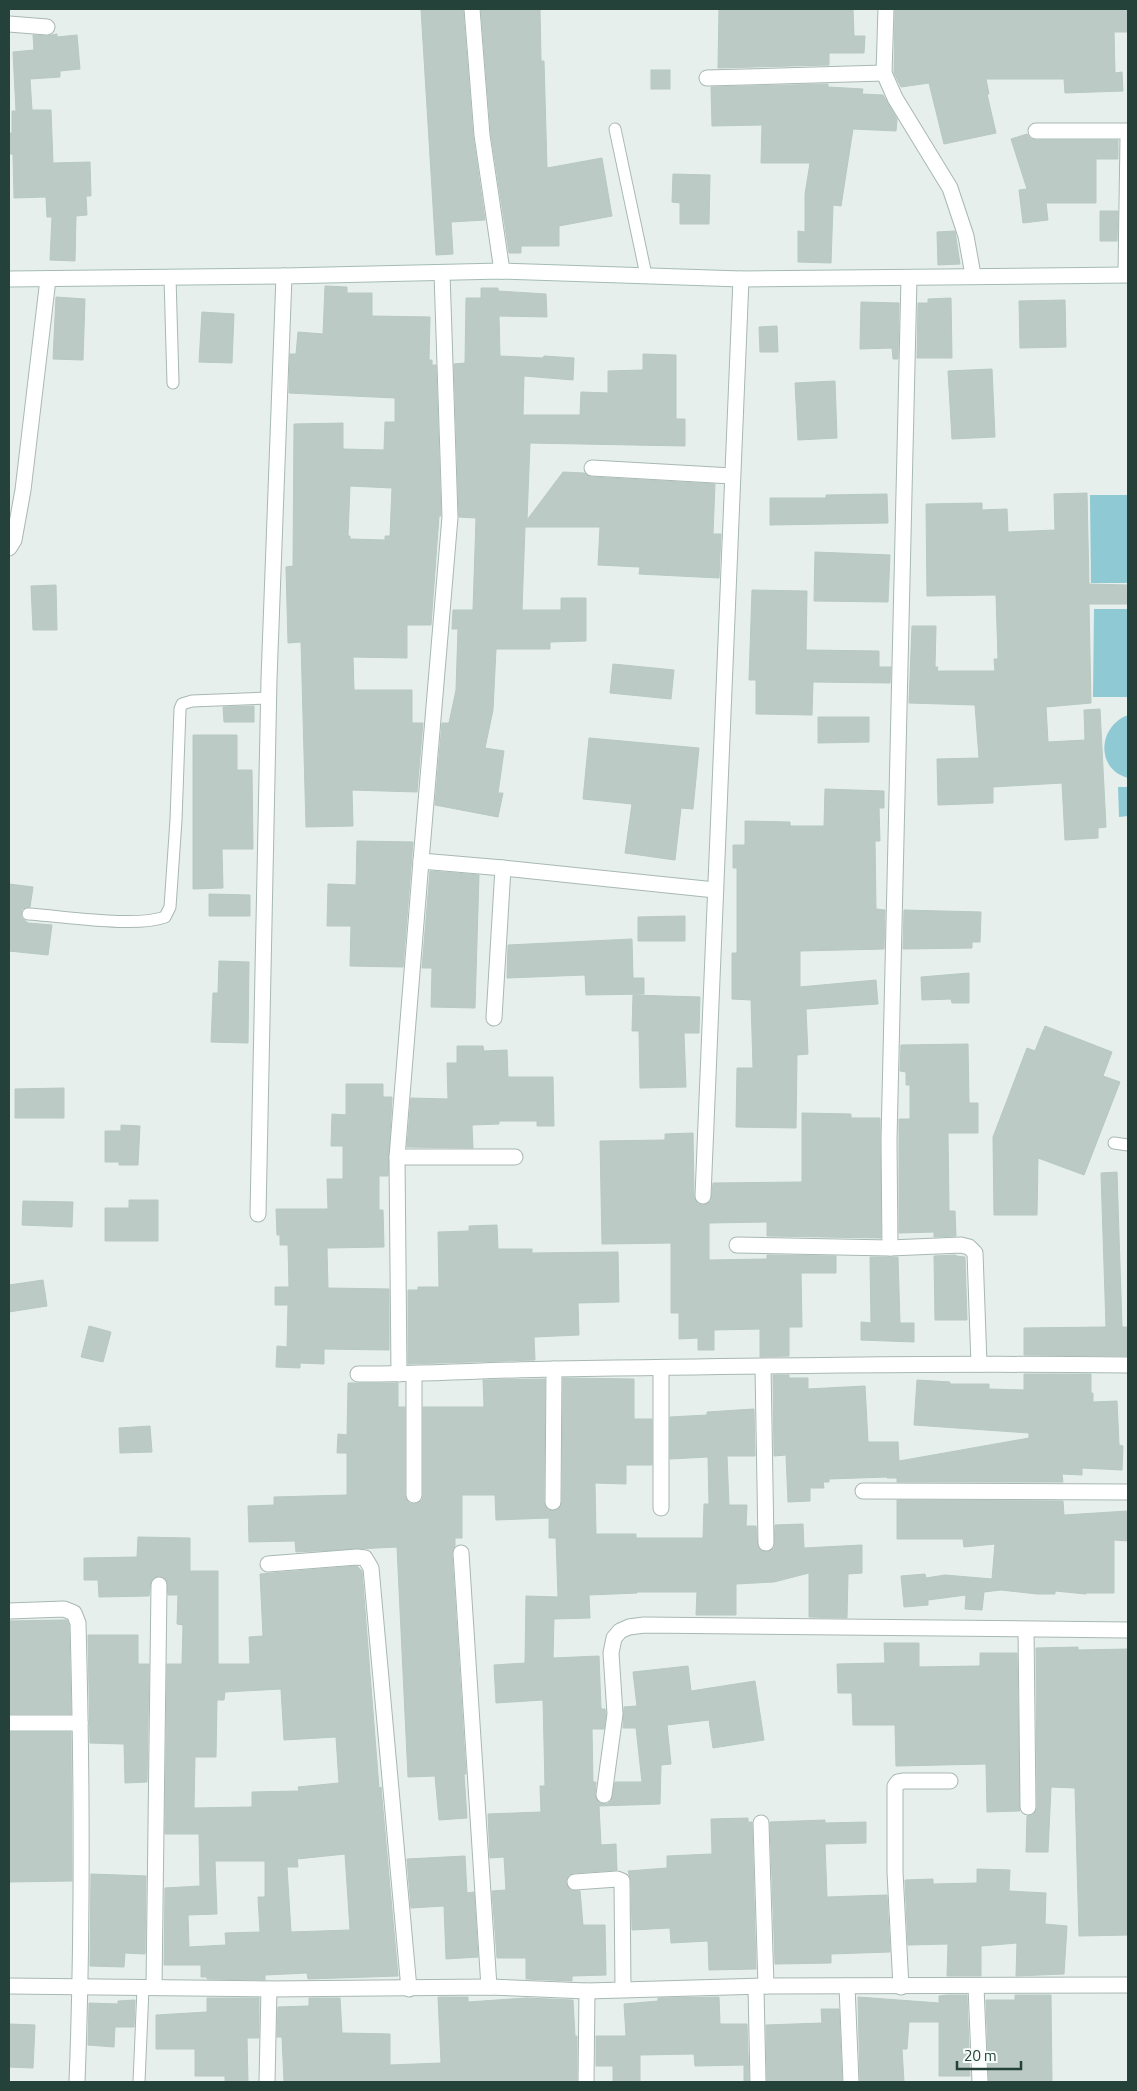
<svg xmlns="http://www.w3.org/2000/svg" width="1137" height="2091" viewBox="0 0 1137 2091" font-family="'Titillium Web',sans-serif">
	<rect width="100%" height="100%" fill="#e6efeb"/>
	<!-- water -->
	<g fill="#8ec9d4">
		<polygon points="1090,495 1128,495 1128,583 1091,583"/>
		<polygon points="1094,609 1128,609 1128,697 1093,697"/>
		<path d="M1128 715V778C1095 769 1098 726 1128 715Z"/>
		<polygon points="1118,787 1128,787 1128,816 1119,817"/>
	</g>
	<!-- building -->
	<g fill="#bbcac4" stroke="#b8c9c2" fill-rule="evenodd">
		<polygon points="421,9 463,9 473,136 485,220 451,222 453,254 436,255"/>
		<polygon points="481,9 540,9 541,61 544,61 547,168 602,158 612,216 559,226 559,246 521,246 521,253 509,253 491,134"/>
		<polygon points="719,9 853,9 854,36 865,36 864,53 829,53 829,65 718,68"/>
		<polygon points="895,9 1127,9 1127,32 1114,32 1115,73 1122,72 1123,91 1065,93 1064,79 986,79 989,94 987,94 996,133 944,144 929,83 901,87 894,73"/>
		<polygon points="57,34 57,37 77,35 80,69 60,71 60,77 30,79 32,110 51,110 53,163 90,162 91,196 86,196 87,215 76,216 75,261 50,260 52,217 47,217 46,197 14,198 13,154 9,154 9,133 12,133 12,111 16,111 13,52 34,50 33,35 47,36"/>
		<rect x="651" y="70" width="19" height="19"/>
		<polygon points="828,84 828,87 863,89 862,94 883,95 897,119 896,131 853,129 841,206 833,205 831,263 798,262 798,231 805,232 805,194 810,163 761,163 762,125 712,126 711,87"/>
		<polygon points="1027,134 1031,139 1036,140 1118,140 1118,159 1096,159 1096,203 1046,203 1048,220 1023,223 1019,190 1027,189 1011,139"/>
		<polygon points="673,174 710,175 709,224 680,224 680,203 672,202"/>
		<polygon points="1100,211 1118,211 1117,241 1100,241"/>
		<polygon points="955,231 960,264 938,265 937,232"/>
		<path d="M325 286 347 287V293H372V316L430 317 429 360H432V365H436L441 516H439L431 625H407V658L353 657 354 690H412V723H423L417 792 352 790 353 826 306 827 301 642 288 643 286 567 293 566 294 424 343 423V449L384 450 385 422H395V398L289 393 290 354H296L298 332 323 334ZM350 486 392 488 390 536H385V540L350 539V536H348Z"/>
		<polygon points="481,288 498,288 498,291 546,294 547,317 499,316 500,356 543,358 544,356 574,358 573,380 524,376 523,415 580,415 581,392 608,393 608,371 643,370 643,354 676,355 676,419 685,419 685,446 530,443 527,520 563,472 584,473 591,477 715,484 713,534 721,534 719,578 639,574 640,567 598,565 600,527 525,527 522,610 561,610 561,598 586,598 586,641 550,642 550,649 496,649 493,710 485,748 504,751 498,793 503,793 498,817 435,805 442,723 449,723 456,690 458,629 452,629 453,610 473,610 476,518 459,517 454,364 465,363 466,298 481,298"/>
		<polygon points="56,297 85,299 83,360 53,359"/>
		<polygon points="951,298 952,358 917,358 918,303 928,303 928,299"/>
		<polygon points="1065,300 1066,347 1020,348 1019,301"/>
		<polygon points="861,302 899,303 898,359 893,359 892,348 860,349"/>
		<polygon points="202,312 234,314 232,363 199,362"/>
		<polygon points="777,326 778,352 760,352 759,327"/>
		<polygon points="992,369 995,437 952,439 948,371"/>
		<polygon points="835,381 837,438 798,440 795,383"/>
		<polygon points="1087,493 1089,584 1128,585 1128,604 1089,604 1091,703 1046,707 1048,742 1085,740 1084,710 1100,709 1106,827 1098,828 1098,838 1065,840 1062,783 993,787 993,803 938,805 937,759 979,758 975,705 909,703 912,626 936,626 935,667 938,667 937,671 995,671 994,659 998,659 996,595 927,596 926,504 982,503 982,510 1007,509 1008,532 1055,530 1054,494"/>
		<polygon points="887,494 888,523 770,525 770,498 826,498 826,495"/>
		<polygon points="815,552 890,555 888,602 814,601"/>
		<polygon points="56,585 57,630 33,630 31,586"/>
		<polygon points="752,590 807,591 806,650 879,651 879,667 891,667 890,683 813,682 812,715 756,714 756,680 749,680"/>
		<polygon points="613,664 674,670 671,699 610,693"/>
		<polygon points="254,706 254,722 224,722 223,707"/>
		<polygon points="818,717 869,717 869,742 818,743"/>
		<polygon points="193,735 237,735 237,770 252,770 253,849 222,849 223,888 193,889"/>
		<polygon points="589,738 699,748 693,809 681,808 675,860 625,853 632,804 583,799"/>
		<polygon points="825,789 884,791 884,808 879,808 880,841 875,841 876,909 885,910 884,949 800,951 800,987 876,980 878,1004 806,1009 808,1054 797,1055 796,1128 736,1127 737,1068 753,1068 751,1000 732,999 732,953 737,953 737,868 733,868 733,845 745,845 745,821 790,822 790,826 824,826"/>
		<polygon points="357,841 413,842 403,967 350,966 351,926 327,926 328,884 356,885"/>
		<polygon points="430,871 479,875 475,1008 431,1007 432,968 422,968"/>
		<polygon points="9,884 33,887 30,907 22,909 21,917 28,923 52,925 48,955 9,951"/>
		<polygon points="209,894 250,895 250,916 209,916"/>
		<polygon points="904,910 981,912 980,942 972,942 972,948 903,949"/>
		<polygon points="685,916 685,941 638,941 638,917"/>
		<polygon points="632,939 633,978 644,978 644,994 586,995 585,975 507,978 508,945"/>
		<polygon points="219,961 249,962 248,1043 211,1042 213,993 218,993"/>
		<polygon points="969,973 969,1003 952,1003 951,999 922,1000 921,977"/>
		<polygon points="633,995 700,997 699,1033 684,1033 686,1087 640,1088 639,1031 632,1031"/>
		<polygon points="1045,1026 1112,1052 1103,1076 1120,1082 1084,1175 1038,1158 1037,1215 994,1215 993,1137 1027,1048 1035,1051"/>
		<polygon points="968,1044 969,1103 978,1103 978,1133 948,1133 949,1211 955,1211 956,1236 934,1237 934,1232 899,1233 899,1119 910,1119 910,1085 906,1085 906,1072 900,1071 901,1045"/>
		<polygon points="457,1046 483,1046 484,1051 507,1050 508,1077 553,1077 554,1126 537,1126 537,1121 499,1121 499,1124 472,1125 473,1148 407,1147 411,1098 448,1099 447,1063 457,1063"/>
		<polygon points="346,1084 383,1084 383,1097 392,1097 388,1176 379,1176 379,1210 383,1210 384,1247 327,1248 328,1288 389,1289 389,1350 324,1349 324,1364 300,1363 300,1368 276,1367 277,1346 287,1347 288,1305 275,1305 275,1287 289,1287 288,1245 280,1245 280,1235 277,1235 276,1209 328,1209 327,1179 343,1179 343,1146 331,1146 332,1114 346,1115"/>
		<polygon points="64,1088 64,1118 15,1118 15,1089"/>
		<polygon points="802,1113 851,1114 851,1118 880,1118 881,1238 767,1236 767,1222 709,1223 709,1260 767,1259 767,1255 836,1256 836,1273 801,1273 802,1327 789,1327 789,1356 760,1357 760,1329 714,1330 714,1350 698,1350 698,1338 679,1339 679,1313 671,1313 671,1243 602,1244 600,1141 665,1140 665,1134 693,1133 694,1196 698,1204 703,1205 711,1201 713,1183 802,1182"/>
		<polygon points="121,1125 140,1126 138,1165 119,1165 119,1162 105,1162 105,1131 121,1131"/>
		<polygon points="1117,1172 1122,1327 1128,1327 1128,1356 1024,1355 1024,1328 1106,1327 1101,1173"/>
		<polygon points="129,1200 158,1200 158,1241 105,1241 105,1208 129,1208"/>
		<polygon points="23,1201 73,1202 72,1227 22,1225"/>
		<polygon points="497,1225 498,1249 532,1249 532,1253 618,1252 619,1302 578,1303 579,1335 534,1337 535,1360 408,1364 408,1290 418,1290 418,1287 439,1287 438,1232 469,1231 469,1226"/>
		<polygon points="956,1255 956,1256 965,1257 967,1320 935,1320 934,1256"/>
		<polygon points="870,1257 898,1257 900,1323 914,1323 914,1342 861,1340 861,1322 871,1323"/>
		<polygon points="43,1280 47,1306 9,1312 9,1285"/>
		<polygon points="89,1326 111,1332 103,1362 81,1357"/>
		<polygon points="1024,1374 1091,1374 1091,1393 1093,1393 1093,1402 1117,1401 1119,1445 1123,1446 1122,1470 1082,1468 1082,1475 1062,1474 1063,1482 897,1482 897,1478 887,1478 887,1477 829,1479 829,1482 823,1482 824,1488 810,1488 810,1501 788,1502 786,1455 774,1456 773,1375 789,1375 789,1378 808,1378 808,1389 865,1386 868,1442 898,1442 899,1461 1029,1438 1029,1433 914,1425 917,1380 950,1382 950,1384 989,1384 989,1389 1024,1390"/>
		<polygon points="563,1378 634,1379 634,1419 652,1419 652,1465 626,1465 626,1484 595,1483 596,1534 636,1534 636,1538 703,1538 704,1504 709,1504 708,1457 670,1459 670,1417 707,1415 707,1412 754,1409 755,1456 727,1456 729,1505 747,1505 746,1526 756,1526 758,1548 767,1552 774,1548 775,1525 803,1524 804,1548 862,1545 862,1573 848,1574 847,1618 809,1617 809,1573 774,1582 736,1584 736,1615 696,1615 697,1592 637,1592 637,1593 589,1595 590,1618 554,1619 553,1658 599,1656 601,1709 605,1709 606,1714 604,1729 592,1729 593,1782 596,1782 595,1794 599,1803 607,1804 611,1801 615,1782 642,1782 636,1728 623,1728 624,1707 637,1706 633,1672 688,1666 691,1691 755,1681 764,1740 713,1748 709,1720 667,1725 671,1764 661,1765 660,1804 599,1806 601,1845 616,1844 617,1870 574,1873 569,1875 566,1882 570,1890 580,1891 583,1925 605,1925 606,1975 572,1976 572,1981 526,1979 526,1958 497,1958 492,1891 506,1890 504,1857 490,1858 488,1814 541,1812 540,1786 545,1786 543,1700 496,1703 494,1665 525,1663 526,1596 558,1597 556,1538 549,1538 549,1518 496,1520 495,1495 462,1495 462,1538 455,1538 455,1546 452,1554 466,1774 464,1774 467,1818 439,1820 435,1776 408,1777 397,1547 296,1552 295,1541 249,1542 248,1506 274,1505 274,1497 347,1495 347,1453 337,1453 338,1434 347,1435 348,1383 398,1383 398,1407 405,1407 405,1495 409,1503 414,1504 422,1500 423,1495 423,1407 484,1407 483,1380 545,1379 544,1502 548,1510 557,1510 562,1502"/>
		<polygon points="150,1426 152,1452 120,1453 119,1428"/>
		<polygon points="897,1500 1063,1501 1064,1515 1128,1511 1128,1541 1114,1540 1114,1593 1086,1593 1086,1594 1055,1591 1055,1594 1037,1594 1001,1590 984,1592 982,1610 965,1609 966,1595 928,1600 928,1605 904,1607 901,1576 925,1574 926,1578 945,1575 992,1579 995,1544 964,1547 963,1539 897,1539"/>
		<path d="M138 1537 190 1538V1571H218V1664H250L249 1637 263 1636 260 1574 357 1566 362 1571 379 1788 381 1787 398 1976 308 1979 307 1973 265 1975V1980L207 1979V1977H201V1965H164L165 1888 200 1886 199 1834H165L167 1664H182L183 1625 177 1624 178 1595H168L167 1581 160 1576 155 1577 151 1581 149 1596 99 1597 98 1580H84V1558L137 1557ZM281 1689 284 1740 336 1737 339 1783 298 1787 299 1791 252 1792V1807L194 1808 195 1757H216L217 1700H224L225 1692ZM345 1854 350 1930 291 1932 287 1867H298L297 1859ZM215 1861H265V1897H258L260 1932 225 1933 226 1945 189 1947 188 1915 217 1914Z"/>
		<polygon points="63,1620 67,1620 69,1625 71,1714 9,1714 9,1621"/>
		<polygon points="88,1635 138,1635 138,1664 149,1664 147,1782 125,1783 124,1744 90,1743"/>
		<polygon points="884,1643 919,1643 919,1667 980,1666 980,1653 1017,1653 1020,1811 987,1812 986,1764 896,1766 895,1725 853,1725 852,1693 838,1693 837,1664 885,1663"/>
		<polygon points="1078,1647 1078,1650 1128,1649 1128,1935 1079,1936 1075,1788 1051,1787 1048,1852 1026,1852 1027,1816 1033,1815 1037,1807 1036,1648"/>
		<polygon points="9,1732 71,1732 72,1881 9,1882"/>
		<polygon points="748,1818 748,1822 752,1822 756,1969 709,1970 708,1941 671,1943 670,1928 632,1930 631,1881 628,1871 667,1868 667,1856 712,1854 711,1819"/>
		<polygon points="825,1820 825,1823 866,1822 866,1843 825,1844 827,1897 887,1895 890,1952 831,1954 831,1963 775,1964 770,1822"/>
		<polygon points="465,1856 467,1893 474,1892 478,1957 446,1959 444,1906 411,1908 407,1859"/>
		<polygon points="977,1869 1010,1870 1009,1891 1046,1893 1045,1924 1067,1926 1064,1974 1016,1976 1017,1943 981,1946 981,1976 947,1976 948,1944 908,1945 905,1880 933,1879 933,1884 977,1883"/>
		<polygon points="91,1874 146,1876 145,1954 125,1953 124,1967 90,1966"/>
		<polygon points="947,1995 967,1995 970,2076 939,2076 939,2022 909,2022 907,2049 902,2049 904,2082 860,2082 858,1997 939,2003 939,1996"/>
		<polygon points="1015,1995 1051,1995 1052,2082 989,2082 986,2000 1015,2000"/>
		<polygon points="438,1997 468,1997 468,2002 526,1998 573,2000 575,2036 577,2036 577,2082 284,2082 282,2037 277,2037 278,2007 309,2006 309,1998 340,1998 342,2033 390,2034 390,2065 441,2063"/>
		<polygon points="719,1997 720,2024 747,2024 749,2082 744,2082 744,2065 695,2066 694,2054 640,2055 640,2082 613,2082 613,2066 596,2066 596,2036 626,2036 624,2004 658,2001 658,1998"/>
		<polygon points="207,1998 259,1998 259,2038 247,2038 248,2082 225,2082 225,2076 195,2076 195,2049 156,2049 156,2015 207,2012"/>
		<polygon points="135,2000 134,2027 115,2027 114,2047 88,2045 89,2003 118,2004 118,2001"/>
		<polygon points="821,2009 839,2009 842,2082 767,2082 766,2025 822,2023"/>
		<polygon points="9,2024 35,2025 33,2068 9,2067"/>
	</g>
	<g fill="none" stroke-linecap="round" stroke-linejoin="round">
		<!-- lane casing -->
		<g stroke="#a8b8b2" stroke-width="13">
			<g id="lane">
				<polyline points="615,129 646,275"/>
				<polyline points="170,277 173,383"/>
				<path d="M28 914C63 916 135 928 165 917L170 907 176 820 180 709 182 704 192 701 269 698"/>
				<polyline points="1114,1143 1128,1145"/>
				<polyline points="139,2082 143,1988"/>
			</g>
		</g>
		<!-- street casing -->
		<g stroke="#a8b8b2" stroke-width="17">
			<g id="street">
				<polyline points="472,9 482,135 502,271"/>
				<polyline points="886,9 884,73 895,98 950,188 966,236 973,275"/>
				<polyline points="9,24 47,27"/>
				<polyline points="707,78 884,73"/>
				<polyline points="1036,131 1128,131"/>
				<polyline points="442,273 450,517 421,861 503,868 715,890"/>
				<polyline points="1126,274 1128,137"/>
				<polyline points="592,468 732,476"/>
				<polyline points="9,548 14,540 23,490 48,279"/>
				<polyline points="494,1018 503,868"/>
				<polyline points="397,1157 515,1157"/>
				<polyline points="703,1196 741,279"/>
				<polyline points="258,1214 269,679 284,276"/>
				<polyline points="737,1245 890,1248 961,1245 969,1247 975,1253 979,1364"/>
				<polyline points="890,1248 889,1140 909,278"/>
				<polyline points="763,1367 766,1543"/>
				<path d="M358 1374C424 1374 489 1370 555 1369 746 1366 937 1363 1128 1365"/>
				<polyline points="399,1374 397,1157 421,861"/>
				<polyline points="863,1491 1128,1492"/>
				<polyline points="414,1495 414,1375"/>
				<polyline points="553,1502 554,1369"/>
				<polyline points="661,1508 661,1369"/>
				<polyline points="461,1553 489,1987"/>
				<polyline points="268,1564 357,1557 365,1558 371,1568 409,1989"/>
				<path d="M9 1611 64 1609 74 1613 78 1623C82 1776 83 1929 77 2082"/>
				<polyline points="1026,1630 1028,1807"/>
				<polyline points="9,1723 80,1723"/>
				<polyline points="604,1795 615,1714 611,1653 614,1638 620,1631 629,1627 644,1625 1128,1630"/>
				<polyline points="761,1823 766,1986"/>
				<polyline points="575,1882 617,1879 622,1881 623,1989"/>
				<polyline points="9,1986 269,1989 489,1987 587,1991 766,1986 1128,1985"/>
				<polyline points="847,1986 851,2082"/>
				<polyline points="154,1987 159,1585"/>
				<polyline points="756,1987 758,2082"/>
				<polyline points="901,1987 895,1872 895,1786 898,1782 904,1781 950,1781"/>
				<polyline points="976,1987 980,2082"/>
				<polyline points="267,2082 269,1989"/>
				<polyline points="586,2082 587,1991"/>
			</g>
		</g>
		<!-- secondary casing -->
		<g stroke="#a4bbb3" stroke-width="17">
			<polyline id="secondary" points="9,279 284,276 502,271 741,279 1128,275"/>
		</g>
		<!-- lane -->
		<use href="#lane" stroke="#fff" stroke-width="11"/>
		<!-- street -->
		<use href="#street" stroke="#fff" stroke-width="15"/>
		<!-- secondary -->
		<use href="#secondary" stroke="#fff" stroke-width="15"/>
	</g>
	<!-- border -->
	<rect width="1137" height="2091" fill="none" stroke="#24423a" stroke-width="20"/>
	<!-- scale -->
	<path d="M957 2061v8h64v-8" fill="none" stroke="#24423a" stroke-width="2.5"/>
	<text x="964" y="2061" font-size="15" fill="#24423a" stroke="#f7fbf9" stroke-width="4" paint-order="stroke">20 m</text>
</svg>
